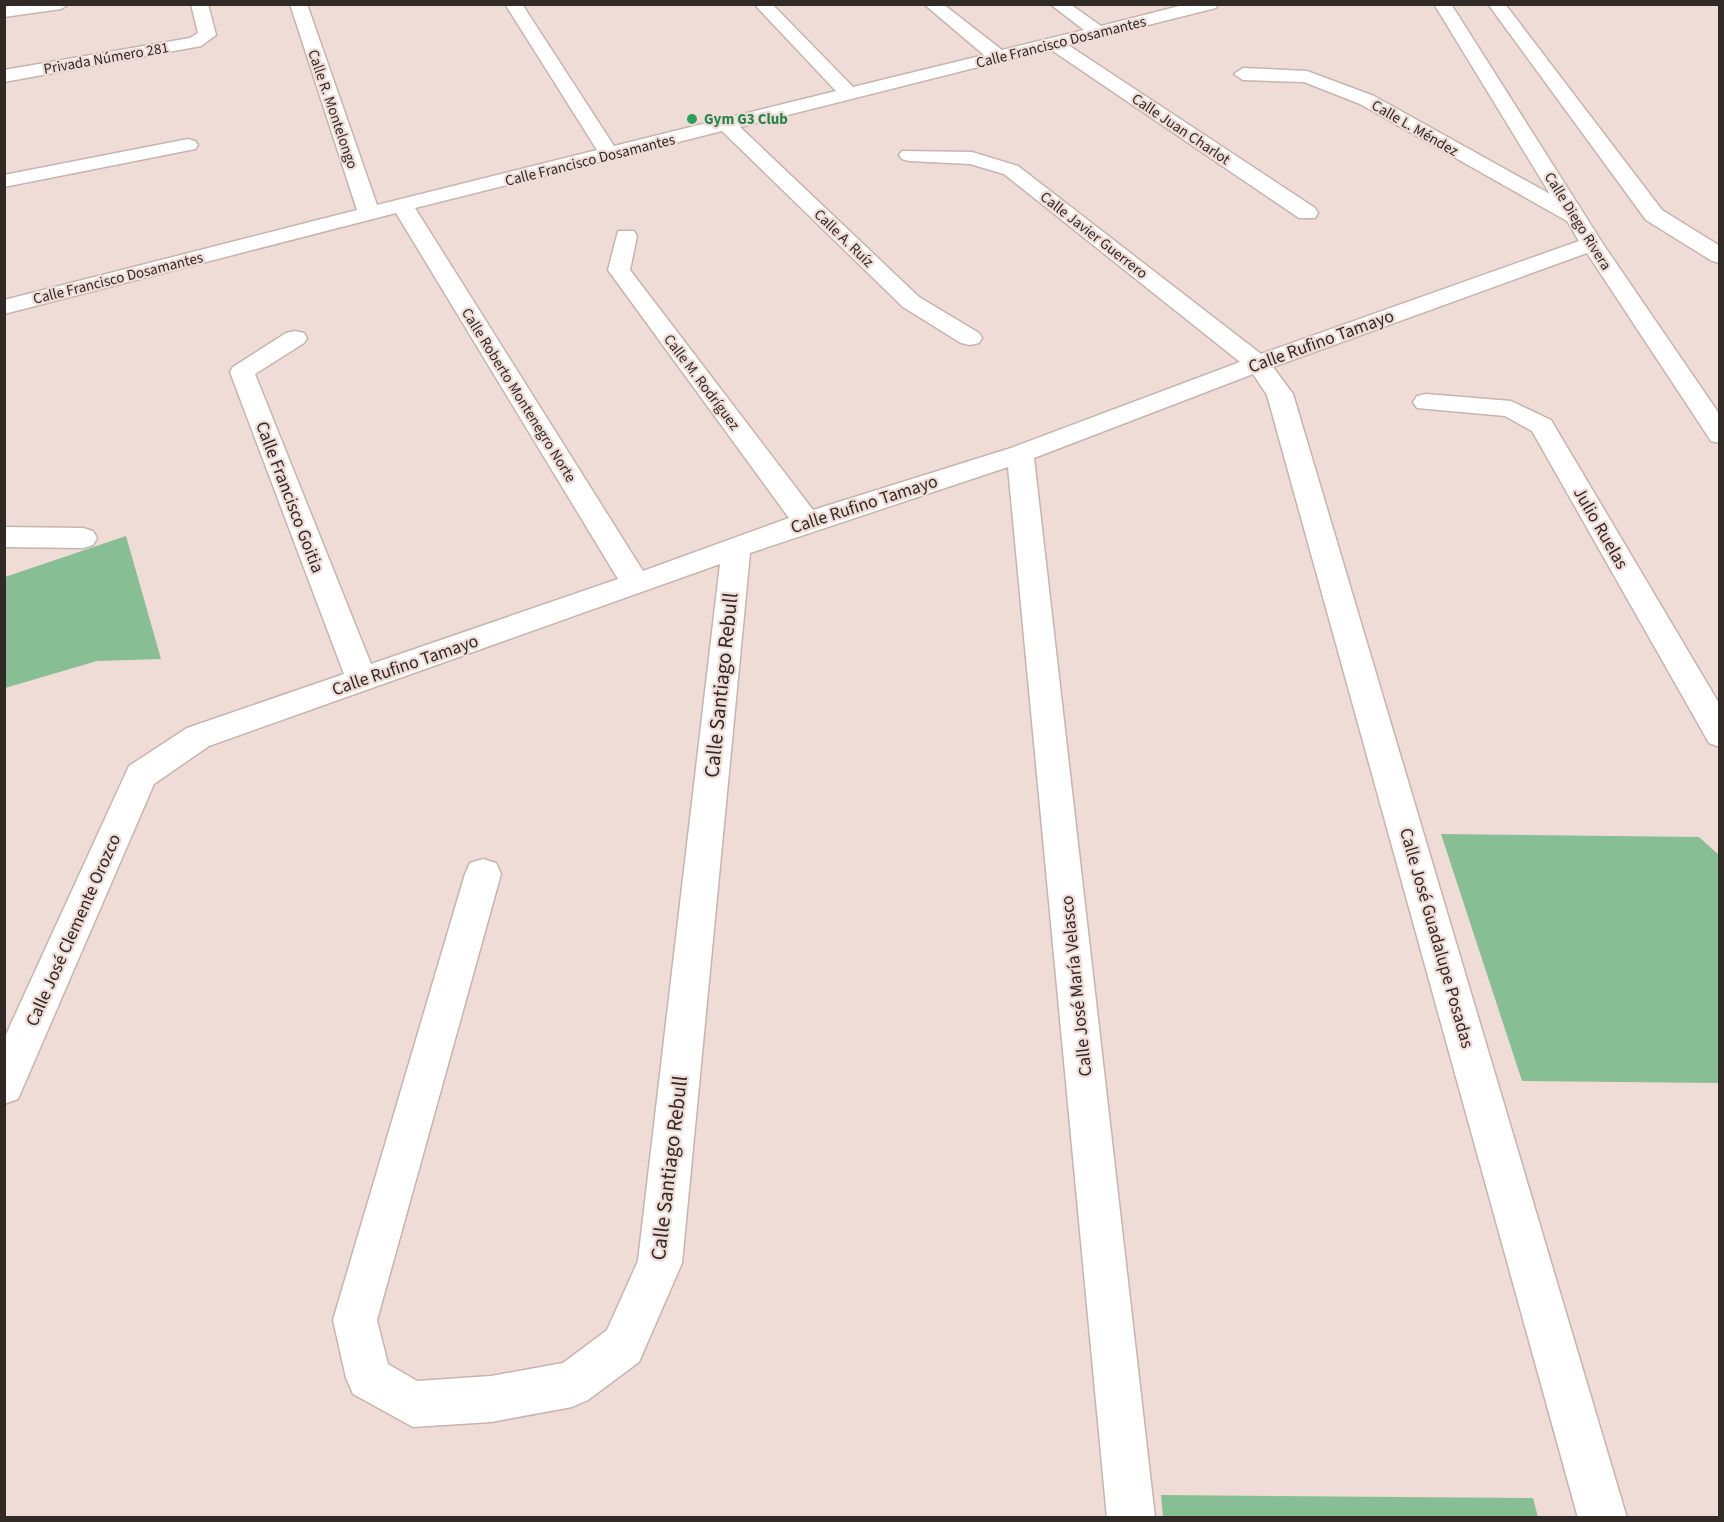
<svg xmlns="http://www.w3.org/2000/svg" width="1724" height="1522" viewBox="0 0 1724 1522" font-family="'Source Sans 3',sans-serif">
	<rect width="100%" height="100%" fill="#efdcd6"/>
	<!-- green -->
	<g fill="#87be93">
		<polygon points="126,536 161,659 97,661 5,688 5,577"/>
		<polygon points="1441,834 1699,837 1719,855 1719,1083 1522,1081"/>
		<polygon points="1161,1495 1533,1498 1538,1517 1163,1517"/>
	</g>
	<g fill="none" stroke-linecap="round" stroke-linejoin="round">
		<!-- minor casing -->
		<g stroke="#c6b4ad" stroke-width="3">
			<g id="minor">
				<polygon points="20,4 69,4 61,9 4,17 4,7"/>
				<polygon points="191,4 208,4 216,35 201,46 4,82 4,70 190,38 198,33"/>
				<polygon points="290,4 307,4 377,205 597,150 505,4 522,4 614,146 836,91 754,4 772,4 853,87 984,55 924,4 943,4 1002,50 1084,30 1050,4 1070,4 1101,26 1187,4 1218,4 1216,8 1068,45 1315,208 1318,213 1315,218 1299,218 1050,49 740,127 919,297 979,333 982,338 979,343 970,345 961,343 903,307 722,131 415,208 643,571 789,518 608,270 618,231 634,231 637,236 630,270 813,510 1011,448 1240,362 1004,174 970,164 909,161 902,159 899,155 902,151 972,152 1018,166 1261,354 1579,241 1567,221 1360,104 1304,82 1243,80 1234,74 1243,68 1307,71 1374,96 1550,194 1434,4 1451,4 1603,244 1720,415 1720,443 1711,441 1587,253 1273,367 1293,394 1627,1518 1578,1518 1267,395 1253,374 1034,458 1155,1518 1107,1518 1008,467 750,553 682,1263 639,1362 588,1400 572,1407 491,1422 413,1427 353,1394 346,1378 333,1320 465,874 470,863 483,859 496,863 501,874 377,1320 388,1364 417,1381 491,1376 563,1363 607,1330 638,1261 720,564 209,746 154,784 18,1099 4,1104 4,1039 129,766 187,728 344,674 230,372 233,367 286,333 295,331 304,333 307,338 304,343 255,374 371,664 618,579 396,213 4,314 4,300 357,210"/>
				<polygon points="1488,4 1505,4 1662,210 1720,246 1720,263 1712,261 1646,220"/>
				<polygon points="188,139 195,141 198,145 195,149 4,187 4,175"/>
				<polygon points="1426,394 1511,401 1551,420 1720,705 1720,747 1709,743 1532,431 1505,416 1417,408 1413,402 1417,396"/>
				<polygon points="4,527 83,528 93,531 97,538 93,545 83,548 4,547"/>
			</g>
		</g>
		<!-- minor -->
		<use href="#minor" fill="#fff" fill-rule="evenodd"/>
	</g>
	<!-- markers -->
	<circle fill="#2e9e5b" stroke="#efdcd6" stroke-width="2" cx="692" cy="119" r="6"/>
	<g text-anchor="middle" stroke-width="4.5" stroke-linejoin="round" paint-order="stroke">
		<!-- far-street labels -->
		<g font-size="15" fill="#302926" stroke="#efdcd6">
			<text transform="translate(1061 42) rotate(-14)" y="5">Calle Francisco Dosamantes</text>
			<text transform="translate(106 58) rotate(-10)" y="5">Privada Número 281</text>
			<text transform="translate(333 109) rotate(71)" y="5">Calle R. Montelongo</text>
			<text transform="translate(1415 128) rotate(30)" y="5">Calle L. Méndez</text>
			<text transform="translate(1181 129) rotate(34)" y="5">Calle Juan Charlot</text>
			<text transform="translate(590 160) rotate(-14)" y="5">Calle Francisco Dosamantes</text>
			<text transform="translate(1578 221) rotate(58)" y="5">Calle Diego Rivera</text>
			<text transform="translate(1094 235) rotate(38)" y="5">Calle Javier Guerrero</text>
			<text transform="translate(844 238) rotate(44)" y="5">Calle A. Ruíz</text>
			<text transform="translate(118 278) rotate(-14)" y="5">Calle Francisco Dosamantes</text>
			<text transform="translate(702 382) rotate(53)" y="5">Calle M. Rodríguez</text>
			<text transform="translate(519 395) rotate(58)" y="5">Calle Roberto Montenegro Norte</text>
		</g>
		<!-- far-leisure labels -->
		<g font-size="15" font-weight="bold" fill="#27864d" stroke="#efdcd6" text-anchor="start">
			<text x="704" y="124">Gym G3 Club</text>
		</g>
		<!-- street labels -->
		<g font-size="18" fill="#302926" stroke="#efdcd6">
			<text transform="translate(1321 341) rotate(-20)" y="6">Calle Rufino Tamayo</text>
			<text transform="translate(290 497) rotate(69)" y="6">Calle Francisco Goitia</text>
			<text transform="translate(864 504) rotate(-18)" y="6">Calle Rufino Tamayo</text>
			<text transform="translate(1601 528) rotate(60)" y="6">Julio Ruelas</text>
			<text transform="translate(405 665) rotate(-19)" y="6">Calle Rufino Tamayo</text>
			<text transform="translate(73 930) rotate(-66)" y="6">Calle José Clemente Orozco</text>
			<text transform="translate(1437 938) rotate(74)" y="6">Calle José Guadalupe Posadas</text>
			<text transform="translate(1076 986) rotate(-96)" y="6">Calle José María Velasco</text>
		</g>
		<!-- near-street labels -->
		<g font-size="21" fill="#302926" stroke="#efdcd6">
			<text transform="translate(721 685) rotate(-84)" y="7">Calle Santiago Rebull</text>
			<text transform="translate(669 1168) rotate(-83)" y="7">Calle Santiago Rebull</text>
		</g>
	</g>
	<!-- border -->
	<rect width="1724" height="1522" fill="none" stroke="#302926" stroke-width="12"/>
</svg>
